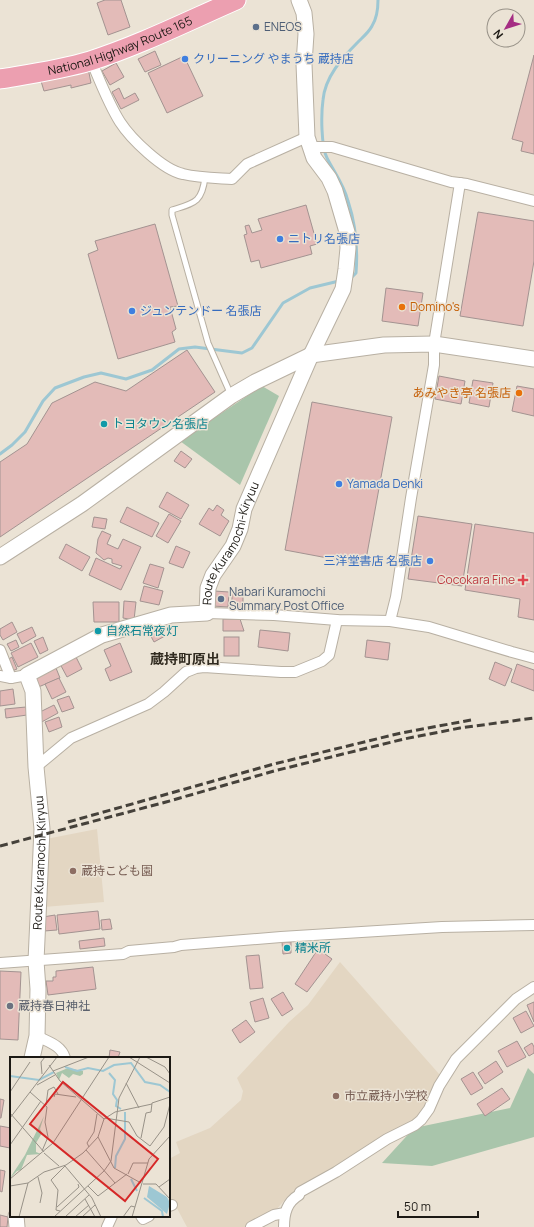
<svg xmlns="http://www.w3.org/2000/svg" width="534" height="1227" viewBox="0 0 534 1227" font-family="Manrope,'Noto Sans JP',sans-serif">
	<rect width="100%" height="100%" fill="#ebe3d5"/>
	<!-- built -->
	<g fill="#e3d6c2">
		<polygon points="97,829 104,902 44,907 46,839"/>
		<polygon points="340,962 440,1075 425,1104 416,1120 332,1171 298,1189 288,1196 276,1210 245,1227 187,1227 172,1199 169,1200 169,1159 180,1153 176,1142 210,1128 241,1100 243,1091 237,1078 289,1022 308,1005"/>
	</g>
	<!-- green -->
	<g fill="#a9c5ab">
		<polygon points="262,386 279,396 240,485 180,441"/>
		<polygon points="528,1068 534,1074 534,1137 432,1166 382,1163 414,1128 510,1108"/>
	</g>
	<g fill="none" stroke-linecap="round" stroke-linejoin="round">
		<!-- stream -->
		<g stroke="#9dc7d3" stroke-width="3">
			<path d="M350 279 356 273C358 248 356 225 348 201 344 185 334 172 327 158 321 146 321 114 323 100 325 77 342 58 358 42 363 37 369 32 372 26 377 18 378 10 378 0"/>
			<polyline points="0,454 12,445 25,432 43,401 55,388 84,377 101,373 126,379 152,370 179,349 195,347 242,353 252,348 283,303 310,288 339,281"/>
		</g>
	</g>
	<!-- building -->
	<g fill="#e3bbb8" stroke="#a39391">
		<polygon points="105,0 121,0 130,27 108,35 97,3"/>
		<polygon points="155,51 161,65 145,72 138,59"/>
		<polygon points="534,55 534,154 521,151 523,142 512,139"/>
		<polygon points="184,56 203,96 167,113 148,73"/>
		<polygon points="116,63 124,77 110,85 102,71"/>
		<polygon points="88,68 91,83 71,88 71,85 44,91 41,81"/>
		<polygon points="119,88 124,99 135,93 139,100 121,109 112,92"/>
		<polygon points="306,205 317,244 310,246 312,254 261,268 259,260 251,262 244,235 247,234 245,226 249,225 252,233 262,230 258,219"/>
		<polygon points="478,212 534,221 534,261 523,326 460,316"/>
		<polygon points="155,224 178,306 170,307 176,329 172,332 175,342 118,359 88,254 98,250 95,241"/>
		<polygon points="386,288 423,293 418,326 382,321"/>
		<polygon points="187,350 215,392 0,537 0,462 27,444 52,403 95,382 126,391"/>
		<polygon points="439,376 465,381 461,404 435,399"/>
		<polygon points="473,380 493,383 489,407 469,403"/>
		<polygon points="517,386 534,389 534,416 512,411"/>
		<polygon points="312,402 392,417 365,565 285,550"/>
		<polygon points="181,451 192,459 185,468 174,461"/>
		<polygon points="167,492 189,505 181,519 159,507"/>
		<polygon points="217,505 224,510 221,515 229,521 220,536 199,524 209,508 213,511"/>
		<polygon points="127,507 159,523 152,537 120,522"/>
		<polygon points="169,514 181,521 168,543 156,536"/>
		<polygon points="418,516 472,524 462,586 408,579"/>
		<polygon points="94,517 107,519 105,529 92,527"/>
		<polygon points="475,524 534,533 534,620 518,617 520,599 465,590"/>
		<polygon points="102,531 111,535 107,544 118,549 123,539 141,547 121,590 89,575 96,558 120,569 122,566 112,563 112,559 108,558 104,560 96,553 98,539"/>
		<polygon points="66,544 90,557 82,571 59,558"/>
		<polygon points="176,546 190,552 183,568 169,563"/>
		<polygon points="150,564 164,568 158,588 143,583"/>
		<polygon points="144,586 163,591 159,605 140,601"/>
		<rect x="232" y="590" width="11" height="18"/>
		<polygon points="214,591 229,592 228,607 213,606"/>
		<polygon points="124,601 136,602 134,620 123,618"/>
		<polygon points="93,602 119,602 119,622 94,622"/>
		<polygon points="223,619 240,619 244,631 223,631"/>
		<polygon points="157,621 165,636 154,642 146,627"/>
		<polygon points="12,622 17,632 3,640 0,635 0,629"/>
		<polygon points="32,627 36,636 22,644 17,634"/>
		<polygon points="260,630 290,633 288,651 258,647"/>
		<polygon points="43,637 48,650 40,654 34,641"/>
		<rect x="224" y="637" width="15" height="19"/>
		<polygon points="16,640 19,647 11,651 7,644"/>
		<polygon points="367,640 390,643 388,660 365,657"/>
		<polygon points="31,643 38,657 18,667 11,653"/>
		<polygon points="120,643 132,672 110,681 105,669 111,666 104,650"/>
		<polygon points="74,653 82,669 67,677 59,662"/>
		<polygon points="12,657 17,669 12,671 7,660"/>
		<polygon points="495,662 512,669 505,686 489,679"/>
		<polygon points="54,663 60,678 36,688 31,675"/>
		<polygon points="517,664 534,670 534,691 511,682"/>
		<polygon points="59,678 66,692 52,699 45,684"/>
		<polygon points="13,689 15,704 0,706 0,691"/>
		<polygon points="69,696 74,708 62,712 57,700"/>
		<polygon points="54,705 58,713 38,724 34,715"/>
		<polygon points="26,707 27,715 6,718 5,709"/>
		<polygon points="59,717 62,727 49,732 45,722"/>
		<polygon points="98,911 100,929 59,934 57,915"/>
		<polygon points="55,915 57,930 44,931 43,917"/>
		<polygon points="110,919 112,929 102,930 101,920"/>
		<polygon points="104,938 105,946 80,949 79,941"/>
		<polygon points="282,942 291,942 291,953 283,954"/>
		<polygon points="318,949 332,959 307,992 295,984"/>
		<polygon points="259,955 263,988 250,989 246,956"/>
		<polygon points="93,967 96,989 48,995 46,981 53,981 53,977 56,977 56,971"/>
		<polygon points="0,971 21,972 18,1040 0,1039"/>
		<polygon points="283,992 293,1009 282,1016 271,999"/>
		<polygon points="263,998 269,1018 255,1022 250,1002"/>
		<polygon points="534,1002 534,1022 527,1005"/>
		<polygon points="526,1011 534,1026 521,1033 513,1018"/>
		<polygon points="246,1020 255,1032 240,1043 232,1030"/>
		<polygon points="517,1041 526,1057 507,1067 498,1051"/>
		<polygon points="532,1043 534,1047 534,1053 529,1056 524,1048"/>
		<polygon points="110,1050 120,1052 118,1058 109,1058"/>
		<polygon points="496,1061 503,1072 485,1084 478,1073"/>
		<polygon points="473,1072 483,1088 471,1095 461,1079"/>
		<polygon points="502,1088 510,1099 485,1116 477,1104"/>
		<polygon points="0,1099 4,1100 1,1118 0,1118"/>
		<polygon points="0,1126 11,1128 10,1148 0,1146"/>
		<polygon points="0,1170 5,1171 2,1192 0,1191"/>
		<polygon points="0,1215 8,1217 7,1227 0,1227"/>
	</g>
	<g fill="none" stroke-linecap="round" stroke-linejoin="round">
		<!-- lane casing -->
		<g stroke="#b8b0a3" stroke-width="7">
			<path id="lane" d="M205 177C202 203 194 203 172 210V215L208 343 231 395"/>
		</g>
		<!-- street casing -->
		<g stroke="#b8b0a3" stroke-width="12">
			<g id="street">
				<path d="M91 60C100 81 108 103 120 122 131 139 163 170 183 174 199 178 216 178 232 179L247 164 307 137"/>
				<polyline points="310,147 332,147 451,182 467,184 534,201"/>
				<polyline points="207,613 274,615 337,620 390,621 429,627 512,652 534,658"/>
				<polyline points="390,621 396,597 411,498 434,365 434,344 460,183"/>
				<polyline points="0,650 11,678"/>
				<polyline points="0,676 11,678 27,675"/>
				<polyline points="36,767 71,738 148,704 164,692 186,672 196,668 204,667 281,672 295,672 322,661 329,655 337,620"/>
				<polyline points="0,963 123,954 129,951 174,947 181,945 281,937 442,927 534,925"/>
				<path d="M37 1036C48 1042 61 1045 65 1058"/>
				<polyline points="169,1206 172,1205"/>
				<polyline points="141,1216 143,1219 149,1216"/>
				<polyline points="107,1227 112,1216"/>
				<polyline points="251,1227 274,1215 285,1213"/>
				<path d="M284 1227C284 1213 287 1202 299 1195L300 1192 336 1172 387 1139 415 1125 421 1120 429 1109 439 1086 456 1059 516 999 534 987"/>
			</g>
		</g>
		<!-- secondary casing -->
		<g stroke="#b8b0a3" stroke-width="17">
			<g id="secondary">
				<polyline points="0,557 82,504 231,396 255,382 311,355 384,345 434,344 534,359"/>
				<path id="s1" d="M32 1058 37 1036 38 989 36 961 42 829 36 767 33 691 27 675 102 635 171 615 207 613 208 588 213 575 233 546 240 529 244 509 311 355 343 289 346 269 348 248 347 232 335 191 329 178 314 158 307 137 304 64 306 34 304 13 299 0"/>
				<polyline points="16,1216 17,1227"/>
			</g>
		</g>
		<!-- highway casing -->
		<g stroke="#fff" stroke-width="21">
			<g id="highway">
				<path id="s2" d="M0 79C30 74 60 70 90 61 140 45 188 21 236 0"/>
			</g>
		</g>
		<!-- lane -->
		<use href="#lane" stroke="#fff" stroke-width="5"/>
		<!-- street -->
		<use href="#street" stroke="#fff" stroke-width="10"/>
		<!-- secondary -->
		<use href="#secondary" stroke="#fff" stroke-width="15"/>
		<!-- highway -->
		<use href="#highway" stroke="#ec9fb0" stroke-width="19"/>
		<!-- rail -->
		<g stroke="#45413a" stroke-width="3" stroke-dasharray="8 4" stroke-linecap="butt">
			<polyline points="68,822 274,764 401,733 471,720"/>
			<polyline points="0,846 166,802 274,771 404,739 460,728 534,718"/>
		</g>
	</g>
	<!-- markers -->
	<g fill="#5c6f8a" stroke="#ebe3d5" stroke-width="1.5">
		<circle cx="256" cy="27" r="4"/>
		<circle cx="221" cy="599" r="4"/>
	</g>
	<g fill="#3f7fe0" stroke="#ebe3d5" stroke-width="1.5">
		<circle cx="185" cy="59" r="4"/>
		<circle cx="280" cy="239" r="4"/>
		<circle cx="132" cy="311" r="4"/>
		<circle cx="339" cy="484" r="4"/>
		<circle cx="430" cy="561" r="4"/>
	</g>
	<g fill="#e8710a" stroke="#ebe3d5" stroke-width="1.5">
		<circle cx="402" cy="307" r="4"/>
		<circle cx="519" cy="393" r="4"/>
	</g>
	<g fill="#0f9aa8" stroke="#ebe3d5" stroke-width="1.5">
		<circle cx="104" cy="424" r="4"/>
		<circle cx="98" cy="631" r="4"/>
		<circle cx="287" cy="948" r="4"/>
	</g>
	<path fill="#e0444e" stroke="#ebe3d5" stroke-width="1.5" d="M521 574h4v4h4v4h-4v4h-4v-4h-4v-4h4z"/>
	<g fill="#8d6e63" stroke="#ebe3d5" stroke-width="1.5">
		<circle cx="73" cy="871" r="4"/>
		<circle cx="336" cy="1096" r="4"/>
	</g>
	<circle fill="#6b7280" stroke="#ebe3d5" stroke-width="1.5" cx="10" cy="1006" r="4"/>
	<g text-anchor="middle" stroke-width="3" stroke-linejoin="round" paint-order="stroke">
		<!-- service labels -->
		<g font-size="12" fill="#4e5e75" stroke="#ebe3d5" text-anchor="start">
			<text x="264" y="31">ENEOS</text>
			<text x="229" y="596">Nabari Kuramochi<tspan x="229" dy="14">Summary Post Office</tspan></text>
		</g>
		<!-- street labels -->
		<g font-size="12" fill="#1c1914" stroke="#ebe3d5">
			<text dy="4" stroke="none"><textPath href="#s2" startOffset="125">National Highway Route 165</textPath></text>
			<text dy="4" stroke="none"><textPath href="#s1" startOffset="653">Route Kuramochi-Kiryuu</textPath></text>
			<text dy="4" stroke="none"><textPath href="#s1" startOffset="196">Route Kuramochi-Kiryuu</textPath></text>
		</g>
		<!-- shop labels -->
		<g font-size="12" fill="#366cbe" stroke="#ebe3d5" text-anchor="start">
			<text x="193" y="63">クリーニング やまうち 蔵持店</text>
			<text x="288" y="243">ニトリ名張店</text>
			<text x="140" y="315">ジュンテンドー 名張店</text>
			<text x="347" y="488">Yamada Denki</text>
			<text x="422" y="565" text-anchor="end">三洋堂書店 名張店</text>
		</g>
		<!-- food labels -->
		<g font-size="12" fill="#c56008" stroke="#ebe3d5" text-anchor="start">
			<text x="410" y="311">Domino's</text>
			<text x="511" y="397" text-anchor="end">あみやき亭 名張店</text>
		</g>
		<!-- culture labels -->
		<g font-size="12" fill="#0d838f" stroke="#ebe3d5" text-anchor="start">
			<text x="112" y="428">トヨタウン名張店</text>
			<text x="106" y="635">自然石常夜灯</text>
			<text x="295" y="952">精米所</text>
		</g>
		<!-- health labels -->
		<g font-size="12" fill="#be3a42" stroke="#ebe3d5" text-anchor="end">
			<text x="515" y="584">Cocokara Fine</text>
		</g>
		<!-- education labels -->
		<g font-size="12" fill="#785e54" stroke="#ebe3d5" text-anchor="start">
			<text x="81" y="875">蔵持こども園</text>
			<text x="344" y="1100">市立蔵持小学校</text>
		</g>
		<!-- worship labels -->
		<g font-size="12" fill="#5b616d" stroke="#ebe3d5" text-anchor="start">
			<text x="18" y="1010">蔵持春日神社</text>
		</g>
		<!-- quarter labels -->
		<g font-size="14" font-weight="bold" fill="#312b20" stroke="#ebe3d5">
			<text x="185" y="664">蔵持町原出</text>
		</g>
	</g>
	<!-- overview -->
	<g transform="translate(10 1057)">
		<rect width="160" height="160" fill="#ebe3d5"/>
		<path d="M58 11 73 14V17L70 19 63 17 59 21 52 16 49 23 46 16ZM34 59 30 72 32 76 26 86V95L31 97 17 98 11 113 7 114 0 121 15 98Z" fill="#a9c5ab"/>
		<path d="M139 129 157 140 160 146 157 157 137 140Z" fill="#9dc7d3"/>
		<path fill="none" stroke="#9dc7d3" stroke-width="2" d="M55 10 67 14 78 11 93 14 104 8 121 6 135 25 150 28 160 35M99 16 105 23 103 37 107 43 106 49 111 52M0 19 29 23 44 15M105 111 106 99 115 82V55M121 122 127 134M134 141 152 154 153 160"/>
		<path fill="none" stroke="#989288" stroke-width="1" d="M119 0 160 26M136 0 155 10 160 17M39 8 50 24 94 62 88 80 104 111 131 126M43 14 79 0M32 17 31 5 35 0M116 26 129 51M27 28 45 18M0 35 20 5M20 35 37 50 35 65 38 80 32 94M44 40 45 37 66 40M36 48 38 33 44 30 48 37M0 56 34 95M0 61 47 0M95 61 119 65 127 79 140 89 154 70 160 47M94 62 105 55 142 47M131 81 136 56 141 55 142 46 160 40M0 88 31 44M79 90 77 86 84 75 87 57M76 93 105 126M34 96 49 109M55 109 82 141 91 160M118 117 123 106H138M28 120 32 136 30 146M0 122 43 86 99 0M133 127H146L160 142M0 129 18 126 34 115 56 108 73 96 88 80M78 129 88 139 117 117M149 130 160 122M75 142 85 160M47 150 69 130 68 127M50 154 46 153 48 133 41 123 55 109M9 160 18 126M44 160 94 114 101 104 109 41 130 0M55 160 79 138M65 160 79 148M72 160 85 148M113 160 121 149 125 150M122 160 139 102 160 79"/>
		<path fill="#d62828" fill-opacity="0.15" stroke="#d62828" stroke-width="2" d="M53 25 148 102 115 144 20 67Z"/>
		<rect width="160" height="160" fill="none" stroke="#1c1914" stroke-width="2"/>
	</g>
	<!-- north arrow -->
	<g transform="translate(506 28) rotate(231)"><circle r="19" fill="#ebe3d5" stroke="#989288"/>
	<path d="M0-3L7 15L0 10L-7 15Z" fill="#a52d83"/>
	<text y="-6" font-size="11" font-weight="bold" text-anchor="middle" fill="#1c1914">N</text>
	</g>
	<!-- scale -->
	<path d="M398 1211v6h80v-6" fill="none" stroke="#1c1914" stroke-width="2"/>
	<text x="404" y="1211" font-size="12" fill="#1c1914" stroke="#ebe3d5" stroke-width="3" paint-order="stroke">50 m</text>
</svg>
